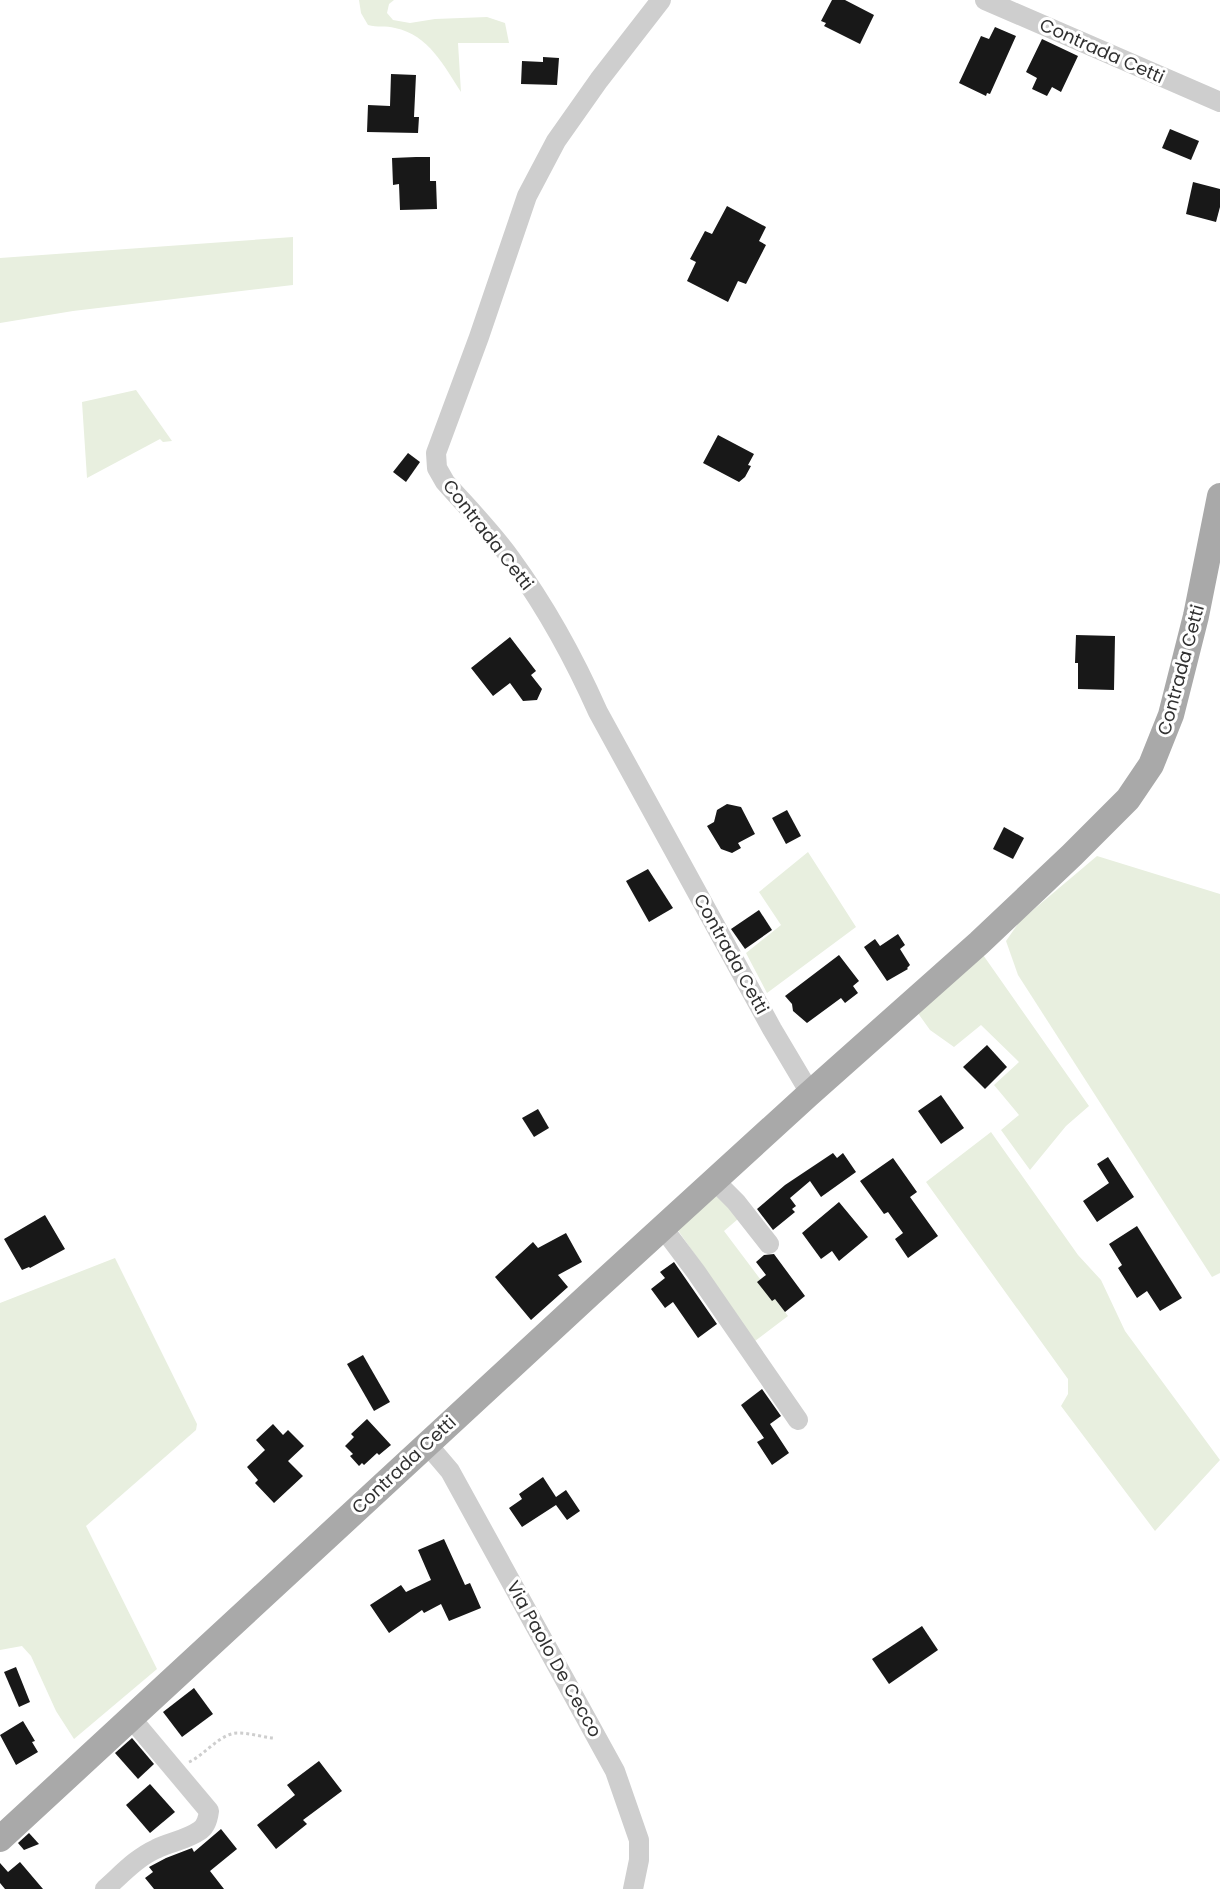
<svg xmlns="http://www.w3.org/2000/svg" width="1220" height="1889" viewBox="0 0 1220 1889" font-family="Poppins,sans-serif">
	<rect width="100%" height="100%" fill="#fff"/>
	<!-- green -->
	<g fill="#e8efdf">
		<path d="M359 0H394L389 4 387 13 393 20 410 23 435 19 487 17 505 23 509 43H458L461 92C444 66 429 35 395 28 386 25 377 28 368 25L361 13Z"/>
		<polygon points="293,237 293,285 73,311 0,323 0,258"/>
		<polygon points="136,390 172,441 163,442 160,439 87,478 82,402"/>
		<polygon points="808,852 856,927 767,993 746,953 781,925 759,892"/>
		<polygon points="1097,856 1220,894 1220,1273 1212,1277 1018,975 1006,941 1020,921"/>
		<polygon points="981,952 1089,1106 1066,1126 1030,1170 1001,1130 1019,1115 994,1085 1019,1062 981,1025 954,1047 930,1030 915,1009"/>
		<polygon points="991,1132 1078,1255 1101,1280 1125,1331 1220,1460 1155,1531 1061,1406 1068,1394 1068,1379 926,1182"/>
		<polygon points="715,1189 738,1219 724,1231 788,1316 755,1341 675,1226"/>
		<polygon points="115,1258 197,1424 196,1430 86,1526 157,1669 74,1739 56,1711 31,1656 22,1646 0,1650 0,1303"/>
	</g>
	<!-- building -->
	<g fill="#181818">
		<polygon points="832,0 845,0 874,15 860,44 824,26 826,23 821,21"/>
		<polygon points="995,27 1016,36 990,94 987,93 986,96 959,83 981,36 989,39"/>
		<polygon points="1042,39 1078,56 1061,92 1052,87 1047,96 1032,89 1037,78 1026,72"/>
		<polygon points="543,57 559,58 557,85 521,84 522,61 543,62"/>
		<polygon points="391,74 416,75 414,117 419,117 418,133 367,132 368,105 390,106"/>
		<polygon points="1170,129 1199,141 1191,160 1162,148"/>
		<polygon points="416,157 430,157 430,181 436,181 437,209 400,210 399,184 393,185 392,158"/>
		<polygon points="1193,182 1220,189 1220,207 1216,222 1186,214"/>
		<polygon points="727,206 766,227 759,241 766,245 746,284 738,281 728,302 687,281 696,262 690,259 705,231 712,234"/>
		<polygon points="718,435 754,454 748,465 751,466 745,477 739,482 703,463"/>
		<polygon points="408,453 420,462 406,482 393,472"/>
		<polygon points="1076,635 1115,636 1114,690 1078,689 1078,663 1075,663"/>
		<polygon points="510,637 536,671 531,675 542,689 537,700 523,701 510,683 493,696 471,668"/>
		<polygon points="727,804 741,807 755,834 738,843 741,848 732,853 721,849 707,826 714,822 717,810"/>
		<polygon points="787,810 801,836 786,844 772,818"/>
		<polygon points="1004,827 1024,838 1013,859 993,849"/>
		<polygon points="648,869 673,908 649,922 626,881"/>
		<polygon points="759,910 772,930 745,949 731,929"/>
		<polygon points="898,934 905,945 900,949 910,965 907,968 908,969 887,981 864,947 875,939 880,946"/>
		<polygon points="839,955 859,981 853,986 858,993 845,1003 841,998 807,1023 793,1011 792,1004 785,996"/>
		<polygon points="987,1045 1007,1067 985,1089 963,1067"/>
		<polygon points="941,1095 964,1128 941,1144 918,1111"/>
		<polygon points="538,1109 549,1128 534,1137 522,1118"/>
		<polygon points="833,1153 837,1158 843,1153 856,1172 821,1197 810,1181 790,1198 796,1206 792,1209 795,1212 773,1230 757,1209 785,1185"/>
		<polygon points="1108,1157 1134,1197 1097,1222 1083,1201 1109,1183 1097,1164"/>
		<polygon points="893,1158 917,1192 910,1197 938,1236 908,1258 895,1239 903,1233 888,1212 884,1214 860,1181"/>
		<polygon points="839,1202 868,1237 839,1261 832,1251 821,1259 802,1233"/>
		<polygon points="45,1215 65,1249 30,1268 29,1267 22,1270 4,1239"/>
		<polygon points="1137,1226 1182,1298 1160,1311 1147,1291 1137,1298 1118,1268 1122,1265 1109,1244"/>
		<polygon points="566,1233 582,1262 558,1275 568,1287 531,1320 495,1277 533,1242 538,1248"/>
		<polygon points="774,1254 805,1296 785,1312 775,1299 772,1301 757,1282 766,1275 756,1262 764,1255"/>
		<polygon points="674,1262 717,1324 698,1338 673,1302 665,1308 651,1289 665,1278 660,1272"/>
		<polygon points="363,1355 390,1402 374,1411 347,1364"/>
		<polygon points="762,1389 781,1416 770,1424 789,1453 772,1465 757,1442 764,1438 741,1405"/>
		<polygon points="367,1419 391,1445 379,1455 377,1453 364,1465 362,1463 359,1466 350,1456 353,1454 345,1446 354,1437 351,1434"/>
		<polygon points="273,1424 283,1435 288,1430 304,1446 288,1461 303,1476 274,1503 255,1483 258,1480 247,1467 265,1450 256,1440"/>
		<polygon points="543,1477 556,1497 566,1490 580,1511 567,1520 556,1505 522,1527 509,1508 522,1499 519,1494"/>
		<polygon points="444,1539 465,1585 470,1583 481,1608 449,1621 441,1604 424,1613 422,1610 389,1633 370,1605 401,1585 406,1592 431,1580 418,1550"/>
		<polygon points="922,1626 938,1650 889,1684 872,1659"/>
		<polygon points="16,1667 30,1702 19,1707 4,1672"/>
		<polygon points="194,1688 213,1714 182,1737 163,1712"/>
		<polygon points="23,1721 35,1741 32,1742 38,1752 16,1765 0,1735"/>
		<polygon points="132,1738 154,1764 138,1779 115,1753"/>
		<polygon points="319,1761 342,1791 303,1820 307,1824 276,1849 257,1825 295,1795 287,1785"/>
		<polygon points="150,1784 175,1812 150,1833 126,1805"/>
		<polygon points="221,1829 237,1849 210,1871 224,1889 154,1889 145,1878 153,1872 149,1867 166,1858 192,1848 194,1852"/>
		<polygon points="29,1833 39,1844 24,1850 18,1843"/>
		<polygon points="20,1862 43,1889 5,1889 0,1883 0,1863 8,1872"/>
	</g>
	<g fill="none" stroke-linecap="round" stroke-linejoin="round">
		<!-- path -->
		<path stroke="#cecece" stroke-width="3" stroke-dasharray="3 3" stroke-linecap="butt" d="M189 1762C205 1755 221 1732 239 1733 250 1733 262 1737 273 1738"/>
		<!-- minor -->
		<g stroke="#cecece" stroke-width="20">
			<path d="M661 0 599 80 556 141 527 196 479 337 436 453 437 468 445 482C467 507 492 532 511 559 546 607 574 658 598 712L772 1029 810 1093"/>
			<polyline points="985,0 1220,102"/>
			<polyline points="714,1180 736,1202 769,1244"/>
			<polyline points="663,1228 696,1272 798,1420"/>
			<polyline points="427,1444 450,1471 615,1771 639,1840 639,1860 633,1889"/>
			<path d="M105 1889C121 1875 136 1858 156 1849 170 1842 186 1840 199 1831 206 1827 208 1819 209 1811L131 1718"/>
		</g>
		<!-- major -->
		<polyline stroke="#a9a9a9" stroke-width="26" points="0,1839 590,1294 808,1095 979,943 1072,855 1128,799 1151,765 1171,715 1196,616 1220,496"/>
	</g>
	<g text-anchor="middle" stroke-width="6" stroke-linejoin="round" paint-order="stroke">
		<!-- street labels -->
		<g font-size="18" fill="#313131" stroke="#fff">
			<text transform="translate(1102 51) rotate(24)" y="6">Contrada Cetti</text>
			<text transform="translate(488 535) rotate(52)" y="6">Contrada Cetti</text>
			<text transform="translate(1181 670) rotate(-75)" y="6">Contrada Cetti</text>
			<text transform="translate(731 954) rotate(61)" y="6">Contrada Cetti</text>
			<text transform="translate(404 1465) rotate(-43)" y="6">Contrada Cetti</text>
			<text transform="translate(554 1659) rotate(61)" y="6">Via Paolo De Cecco</text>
		</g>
	</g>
</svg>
